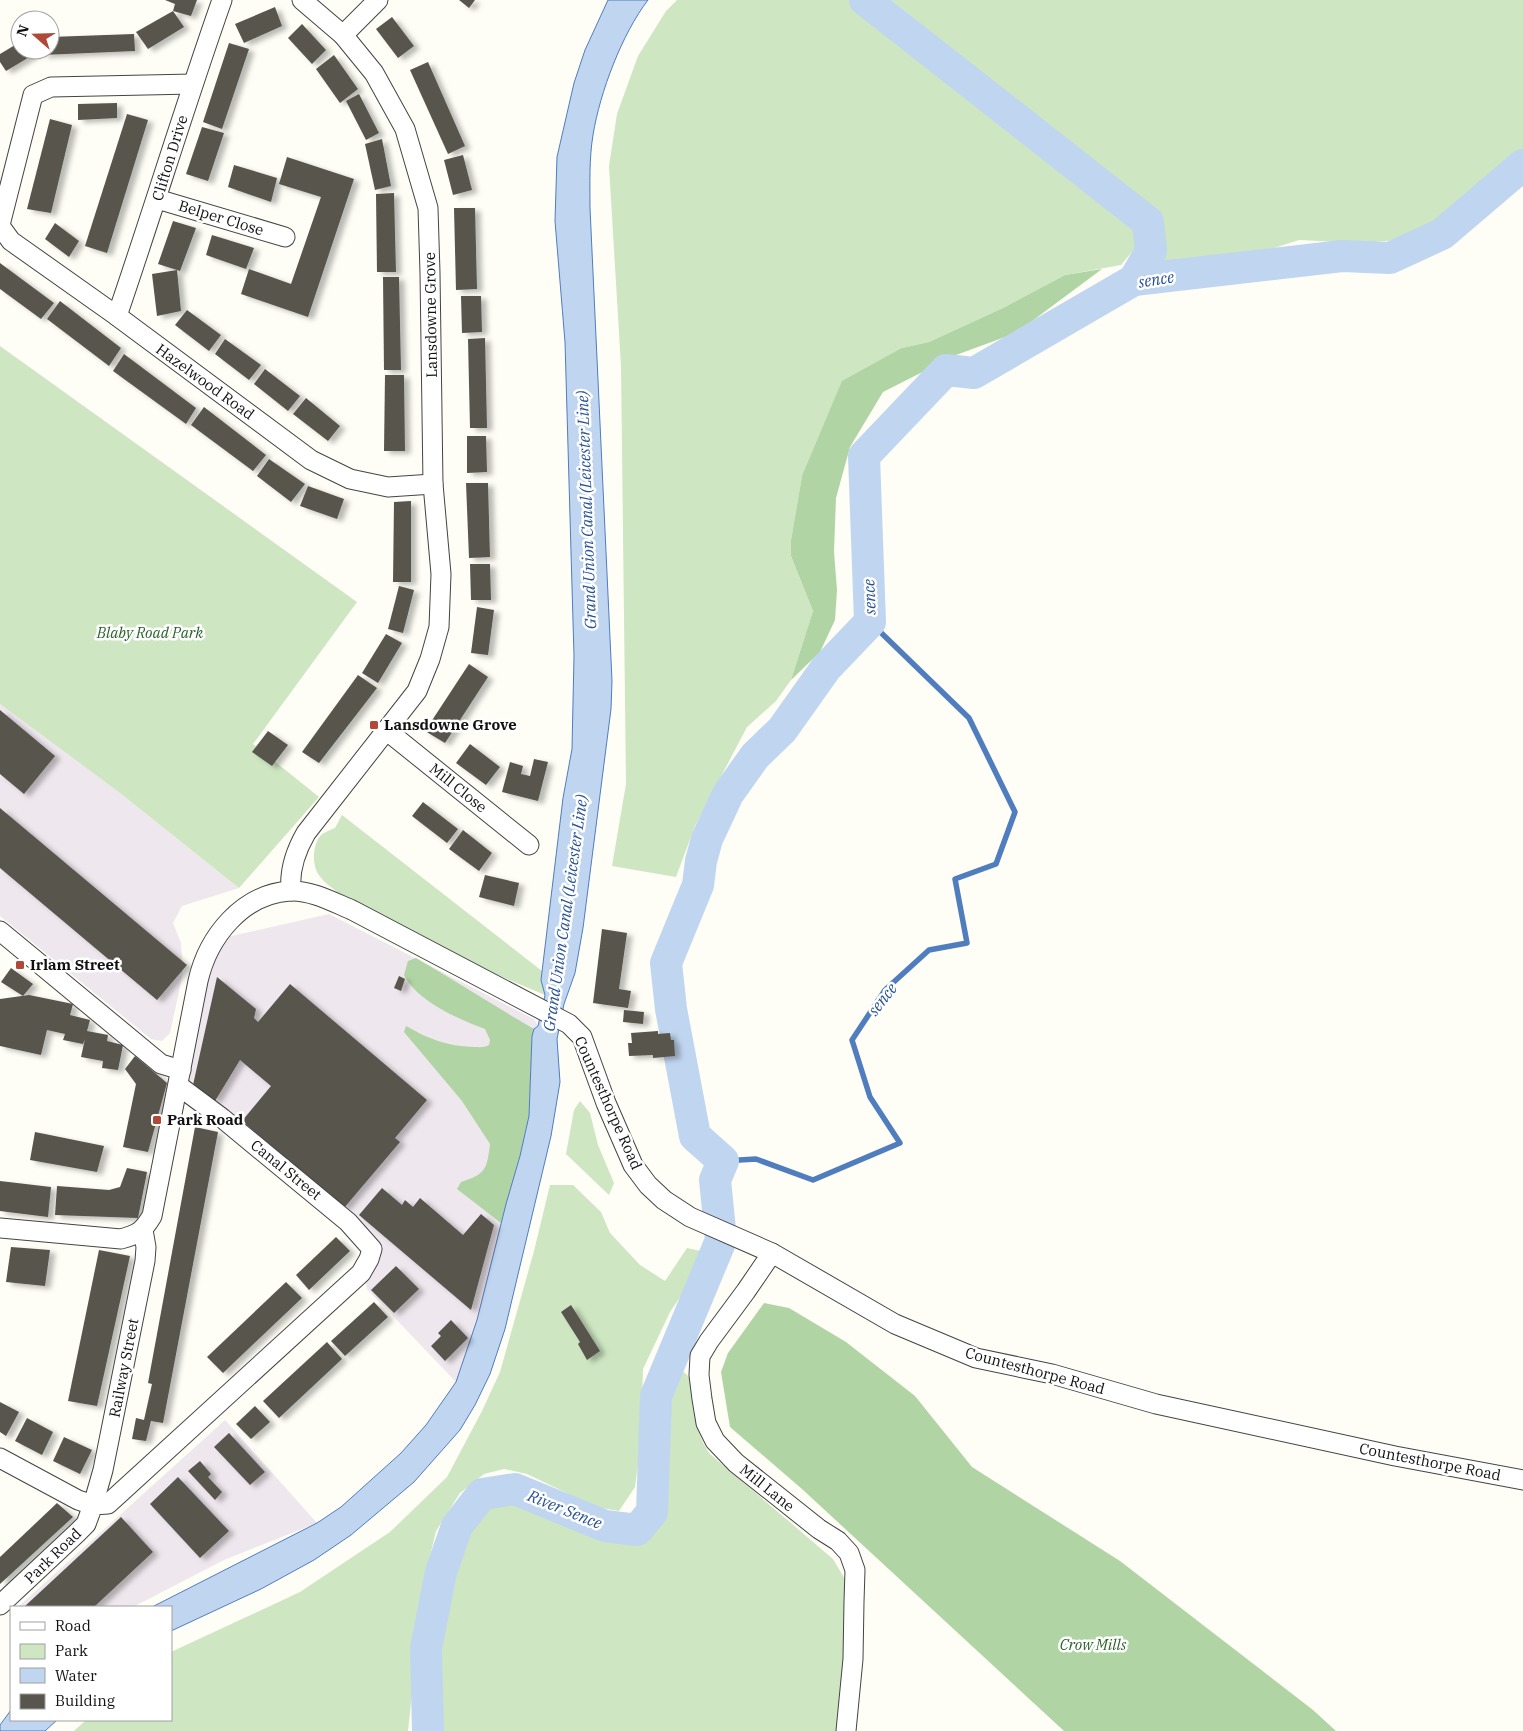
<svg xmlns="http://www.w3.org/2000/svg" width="1523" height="1731" viewBox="0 0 1523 1731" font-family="'IBM Plex Serif',serif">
	<defs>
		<filter id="shadow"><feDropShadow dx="5.5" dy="3" stdDeviation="2.5" flood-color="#0004"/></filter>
	</defs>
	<rect width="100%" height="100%" fill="#fefef6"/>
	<!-- industrial -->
	<g fill="#eee7ed">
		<polygon points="0,704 120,793 239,888 182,906 173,923 181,943 183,973 170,1033 162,1041 151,1039 0,916"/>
		<polygon points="329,914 534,1019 538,1026 506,1204 477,1320 456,1382 367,1289 359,1243 179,1086 214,940"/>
		<polygon points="225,1420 317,1523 224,1560 133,1607 18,1607"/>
	</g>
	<!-- green -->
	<g fill="#cee6c2">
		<polygon points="677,0 849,0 1135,224 1136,247 1121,265 1065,275 1003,308 929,342 902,348 802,476 791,540 791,556 813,611 791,680 776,701 747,727 695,826 676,877 612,866 626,784 621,366 609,166 617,114 638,56 666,11"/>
		<polygon points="891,0 1523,0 1523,153 1478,184 1444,218 1408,239 1362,243 1299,240 1274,248 1191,261 1155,262 1164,247 1159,216"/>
		<polygon points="0,346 357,602 253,744 319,797 239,888 120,793 0,704"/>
		<path d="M342 815 542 971 541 980 545 995 467 962 337 892C330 886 322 881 317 872 312 862 313 844 321 835 325 832 330 830 335 828Z"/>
		<polygon points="580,1101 590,1113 598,1145 614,1183 609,1195 566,1154 574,1110"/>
		<polygon points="550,1185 573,1185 601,1212 610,1233 640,1265 665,1281 687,1248 701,1251 703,1263 670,1312 643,1369 641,1441 635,1487 619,1511 596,1507 527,1474 504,1469 484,1474 460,1493 436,1531 425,1577 413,1647 412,1693 408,1731 74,1731 86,1720 171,1720 171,1652 300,1592 390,1532 447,1477 482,1411 500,1372 534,1251"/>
		<path d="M684 1372 690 1378C692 1405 694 1431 710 1454L833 1559 846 1581 848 1610 837 1731H434L433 1710 437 1628 447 1560 461 1530 488 1500 513 1495 579 1529 610 1537 630 1535 644 1532 653 1519 661 1496 666 1407C669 1395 672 1378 684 1372Z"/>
	</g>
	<!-- forest -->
	<g fill="#b0d4a3">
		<polygon points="1102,269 1016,333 956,355 883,392 850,447 836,498 834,552 837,590 835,620 820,652 791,680 813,611 791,556 791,540 802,476 842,381 902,348 929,342 1003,308 1065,275"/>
		<path d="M416 958C456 981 494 1006 534 1029L532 1037 529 1116 520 1156 501 1223 457 1189 461 1182C486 1174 487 1169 490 1144L462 1101 404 1032 406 1026C429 1039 446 1046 474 1047 479 1047 484 1048 489 1045L490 1040 485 1029C458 1019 417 1001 404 975L408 961Z"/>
		<polygon points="764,1303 789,1308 846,1342 915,1396 972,1467 1120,1561 1313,1710 1336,1731 1064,1731 802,1489 730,1427 721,1372 728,1353"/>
	</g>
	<!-- water -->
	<g fill="#c0d5f0" stroke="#4f7dbe">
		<path d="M608 0H648C622 34 600 92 593 135 589 159 590 184 590 208L612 681 611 709 583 928 575 973 564 1004 557 1039 560 1082 551 1136 505 1329 490 1374 475 1405 460 1430 414 1482 351 1535 314 1560 261 1589 171 1631V1607H152L317 1523 341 1507 401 1453 426 1425 456 1382 477 1320 506 1204 520 1156 529 1116 532 1036 534 1029 538 1026 545 995 541 980 563 798 572 749 574 656 565 342 555 221 557 157 574 83 585 50Z"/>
		<polygon points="11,1710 11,1720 57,1720 45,1731 0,1731 0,1725"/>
	</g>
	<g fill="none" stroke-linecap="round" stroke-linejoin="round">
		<!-- stream -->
		<polyline stroke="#4f7dbe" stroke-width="5.5" points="723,1161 756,1159 813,1180 900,1143 870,1097 852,1040 885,990 929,950 967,943 955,879 996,864 1015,812 969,718 870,622"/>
		<!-- river -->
		<g stroke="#c0d5f0" stroke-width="32">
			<polyline points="865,0 1148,222 1151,251 1134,280"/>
			<polyline points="428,1731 426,1648 441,1572 457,1526 482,1494 515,1489 605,1526 637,1530 652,1512 656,1396 721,1240 715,1180 723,1161 695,1136 671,1009 666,963 698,885 701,861 707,839 728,794 755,756 782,730 826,668 870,622 864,456 946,370 974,373 1134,280 1342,256 1390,258 1442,234 1523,165"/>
		</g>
	</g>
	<!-- building -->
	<g fill="#58544e" filter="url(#shadow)">
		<polygon points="165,0 197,0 191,16 173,11 175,4"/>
		<polygon points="459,0 475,0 469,8"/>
		<polygon points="275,7 282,26 244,43 235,24"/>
		<polygon points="173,11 184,27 148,49 136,32"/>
		<polygon points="392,17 414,46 398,58 376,29"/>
		<polygon points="302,24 326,50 312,64 288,38"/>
		<polygon points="134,34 135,51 42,55 43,50 50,50 50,37"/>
		<polygon points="20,42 20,50 41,50 6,71 0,62 0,54"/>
		<polygon points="229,43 249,49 222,129 203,122"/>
		<polygon points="334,55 358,89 340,103 316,69"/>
		<polygon points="428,62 465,146 448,154 410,70"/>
		<polygon points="359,94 379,133 366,140 346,101"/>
		<polygon points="117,103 117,118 78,120 78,104"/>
		<polygon points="127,114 148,120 107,253 85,246"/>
		<polygon points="50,119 72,125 51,213 27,209"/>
		<polygon points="202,127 224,133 208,181 186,174"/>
		<polygon points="382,139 391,186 375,190 365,144"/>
		<polygon points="463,155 472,190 453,195 444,160"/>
		<polygon points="287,157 354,179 308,317 241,294 249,269 291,284 321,197 279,184"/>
		<polygon points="234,165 277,178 271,202 228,187"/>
		<polygon points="394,193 396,272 377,272 376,194"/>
		<polygon points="454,208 475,208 477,289 456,290"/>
		<polygon points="173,221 196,228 180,271 177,270 181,311 157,316 152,274 177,270 158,264"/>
		<polygon points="55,223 79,241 69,257 45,239"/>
		<polygon points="212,235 254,248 246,269 206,255"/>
		<polygon points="0,263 54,303 41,319 0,289"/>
		<polygon points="383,277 399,277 401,370 384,370"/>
		<polygon points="461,296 481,296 482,332 462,333"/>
		<polygon points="60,301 121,348 109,366 47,319"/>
		<polygon points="187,310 221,335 209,351 175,325"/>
		<polygon points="485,338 487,428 470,428 468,339"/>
		<polygon points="225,339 261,365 249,380 215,354"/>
		<polygon points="124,354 196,408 186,424 113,371"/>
		<polygon points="265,369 300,396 288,411 254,384"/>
		<polygon points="385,375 404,375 405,451 384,451"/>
		<polygon points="306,398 340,426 328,441 293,414"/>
		<polygon points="204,407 266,455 253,471 191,425"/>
		<polygon points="467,436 486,436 487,472 467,473"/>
		<polygon points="269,459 305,484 291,502 257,476"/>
		<polygon points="466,483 488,483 490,557 469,558"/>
		<polygon points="308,486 344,499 337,519 300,506"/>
		<polygon points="411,501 411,582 393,582 394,502"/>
		<polygon points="470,564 490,564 491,600 471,600"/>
		<polygon points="399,586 414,590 403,633 388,629"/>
		<polygon points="477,607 494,610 488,655 471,653"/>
		<polygon points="386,634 402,643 378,683 362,673"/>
		<polygon points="469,664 488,677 445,743 425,731"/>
		<polygon points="358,675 377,688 319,763 302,752"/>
		<polygon points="0,710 55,756 24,794 0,774"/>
		<polygon points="268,731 288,745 272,766 252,752"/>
		<polygon points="470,744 500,767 486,785 456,763"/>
		<polygon points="534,759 548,762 538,801 502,792 510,762 523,766 521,774 530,776"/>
		<polygon points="423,802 458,829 447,843 412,816"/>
		<polygon points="0,808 187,965 157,1000 0,868"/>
		<polygon points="463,830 492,853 479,871 449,849"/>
		<polygon points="485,875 519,883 514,906 479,897"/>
		<polygon points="602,929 627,933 619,989 631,991 628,1008 593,1003"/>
		<polygon points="11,968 33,984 23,996 1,982"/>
		<polygon points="399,976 405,979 401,991 394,988"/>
		<polygon points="217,977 256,1009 254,1018 258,1022 290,984 427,1100 395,1138 400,1142 344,1208 242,1121 271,1086 240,1060 215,1101 193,1085"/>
		<polygon points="29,995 73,1004 70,1015 90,1020 87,1031 108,1035 107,1041 123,1045 118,1070 102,1068 103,1061 81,1057 85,1039 83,1044 63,1040 65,1034 47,1030 41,1055 0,1046 0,999"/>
		<polygon points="624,1010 644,1012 643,1024 623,1022"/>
		<polygon points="658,1031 658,1034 670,1033 671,1040 674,1040 675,1056 653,1058 653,1055 629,1056 628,1043 632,1043 631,1033"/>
		<polygon points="135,1056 167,1083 148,1152 123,1147 136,1084 125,1069"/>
		<polygon points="195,1127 218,1132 163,1423 151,1421 146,1441 132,1439 136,1418 144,1420 152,1384 148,1383"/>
		<polygon points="35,1132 104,1146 97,1172 30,1160"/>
		<polygon points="127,1168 147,1172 138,1218 55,1215 57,1186 109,1190 120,1187"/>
		<polygon points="0,1181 51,1187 48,1217 0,1211"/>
		<polygon points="382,1188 402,1205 405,1200 413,1207 420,1198 463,1235 481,1214 494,1225 471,1310 359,1215"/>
		<polygon points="336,1237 350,1251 309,1290 296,1275"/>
		<polygon points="11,1247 50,1250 45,1286 6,1282"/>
		<polygon points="99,1250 130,1256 97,1406 68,1401"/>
		<polygon points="396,1266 419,1289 394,1313 371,1290"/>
		<polygon points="286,1282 302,1298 223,1373 207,1357"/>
		<polygon points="374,1302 388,1317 345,1356 331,1341"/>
		<polygon points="571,1305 600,1351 587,1360 578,1344 580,1342 561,1312"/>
		<polygon points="451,1320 468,1338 445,1361 431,1346 441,1336 438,1333"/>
		<polygon points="327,1342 342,1359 279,1418 263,1401"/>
		<polygon points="0,1402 19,1412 6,1436 0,1432"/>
		<polygon points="255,1406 270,1422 251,1439 236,1424"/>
		<polygon points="27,1418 53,1432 42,1455 15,1441"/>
		<polygon points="229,1433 265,1472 250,1485 214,1447"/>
		<polygon points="64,1437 92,1450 80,1474 53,1461"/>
		<polygon points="200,1461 211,1474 208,1477 222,1492 215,1500 188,1471"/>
		<polygon points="178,1477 229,1531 200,1558 150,1504"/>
		<polygon points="57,1503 73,1517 0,1584 0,1557"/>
		<polygon points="121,1517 153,1552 94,1607 24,1607"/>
	</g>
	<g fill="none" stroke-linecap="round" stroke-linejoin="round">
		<!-- minor casing -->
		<g stroke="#444" stroke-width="21">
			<g id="minor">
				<polyline points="343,35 378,0"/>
				<polyline points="157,199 285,237"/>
				<polyline points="0,225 33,95 51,87 193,84"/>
				<polyline points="0,226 11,241 117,316 311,460 350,479 388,487 433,484"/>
				<path d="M117 316C153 211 185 105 222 0"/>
				<polyline points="386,730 529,845"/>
				<path d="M291 891C289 870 295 852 306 833L417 691 430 659 439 627 441 574 433 484 430 273 428 208 405 129 374 73 343 35 302 0"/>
				<polyline points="0,931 161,1064 181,1070"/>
				<path d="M0 1228 121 1239C139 1234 143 1231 152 1216L198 981C208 937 242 894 290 891 311 890 333 902 352 910L569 1024 582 1037 606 1103 633 1165 648 1185 664 1200 690 1217 772 1253 895 1324 976 1358 1052 1374 1156 1404 1395 1456 1523 1480"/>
				<polyline points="772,1253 746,1291 709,1341 700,1356 699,1375 702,1399 706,1423 715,1441 736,1463 819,1529 838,1541 849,1553 855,1570 854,1602 853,1659 846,1731"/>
				<polyline points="0,1458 78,1500 93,1505 103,1470 145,1261 146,1247 143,1230"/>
				<polyline points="0,1605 77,1533 86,1524 93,1505 108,1504 361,1273 369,1259 372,1249 348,1222 222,1118 179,1086"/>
			</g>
		</g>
		<!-- minor -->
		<use href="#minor" stroke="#fff" stroke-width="19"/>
	</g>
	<!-- markers -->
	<g fill="#b14938" stroke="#fff" stroke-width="2">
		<rect x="369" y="720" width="10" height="10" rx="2.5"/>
		<rect x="15" y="960" width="10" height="10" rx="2.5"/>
		<rect x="152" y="1115" width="10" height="10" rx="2.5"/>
	</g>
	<g text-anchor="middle" stroke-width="5" stroke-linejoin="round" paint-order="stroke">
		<!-- street labels -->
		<g font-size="15" fill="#111" stroke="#fff">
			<text transform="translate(170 158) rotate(-73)" y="5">Clifton Drive</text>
			<text transform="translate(221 218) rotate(17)" y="5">Belper Close</text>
			<text transform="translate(431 315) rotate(-91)" y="5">Lansdowne Grove</text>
			<text transform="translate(205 382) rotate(36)" y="5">Hazelwood Road</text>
			<text transform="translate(458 788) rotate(39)" y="5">Mill Close</text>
			<text transform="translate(608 1103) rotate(66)" y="5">Countesthorpe Road</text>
			<text transform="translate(286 1170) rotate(39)" y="5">Canal Street</text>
			<text transform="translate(124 1368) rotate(-79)" y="5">Railway Street</text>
			<text transform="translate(1035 1371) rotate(15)" y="5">Countesthorpe Road</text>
			<text transform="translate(1430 1462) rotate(11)" y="5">Countesthorpe Road</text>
			<text transform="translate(767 1488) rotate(39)" y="5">Mill Lane</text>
			<text transform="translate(53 1556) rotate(-44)" y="5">Park Road</text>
		</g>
		<!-- park labels -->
		<g font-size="15" font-style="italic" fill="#296228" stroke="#fff">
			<text x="150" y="638">Blaby Road Park</text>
			<text x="1093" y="1650">Crow Mills</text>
		</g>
		<!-- poi labels -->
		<g font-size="15" font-weight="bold" fill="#111" stroke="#fff" text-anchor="start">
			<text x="384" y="730">Lansdowne Grove</text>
			<text x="30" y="970">Irlam Street</text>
			<text x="167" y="1125">Park Road</text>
		</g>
		<!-- water labels -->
		<g font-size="16" font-style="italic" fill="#275195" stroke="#fff">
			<text transform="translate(1156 279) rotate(-9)" y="6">sence</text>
			<text transform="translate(586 510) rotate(-92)" y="6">Grand Union Canal (Leicester Line)</text>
			<text transform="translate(869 597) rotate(-92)" y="6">sence</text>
			<text transform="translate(565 913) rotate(-82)" y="6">Grand Union Canal (Leicester Line)</text>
			<text transform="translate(882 999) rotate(-52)" y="6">sence</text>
			<text transform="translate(565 1509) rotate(22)" y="6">River Sence</text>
		</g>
	</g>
	<!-- legend -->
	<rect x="10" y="1606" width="162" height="115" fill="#ffffff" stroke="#a0a0a0"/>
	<rect x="20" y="1622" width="25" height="8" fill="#ffffff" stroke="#a0a0a0"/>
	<text x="55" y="1631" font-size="15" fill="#111111">Road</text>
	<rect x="20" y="1644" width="25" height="15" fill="#cee6c2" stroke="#a0a0a0"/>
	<text x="55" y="1656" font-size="15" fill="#111111">Park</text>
	<rect x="20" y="1668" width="25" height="15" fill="#c0d5f0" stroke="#a0a0a0"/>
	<text x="55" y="1681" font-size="15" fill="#111111">Water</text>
	<rect x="20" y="1694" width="25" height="15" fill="#58544e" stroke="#a0a0a0"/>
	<text x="55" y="1706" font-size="15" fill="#111111">Building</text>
	<!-- north arrow -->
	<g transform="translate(35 35) rotate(290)"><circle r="24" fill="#ffffff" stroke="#a0a0a0"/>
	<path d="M0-4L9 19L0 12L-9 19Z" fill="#b14938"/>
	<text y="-8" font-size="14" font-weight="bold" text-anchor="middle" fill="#111111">N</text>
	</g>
</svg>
